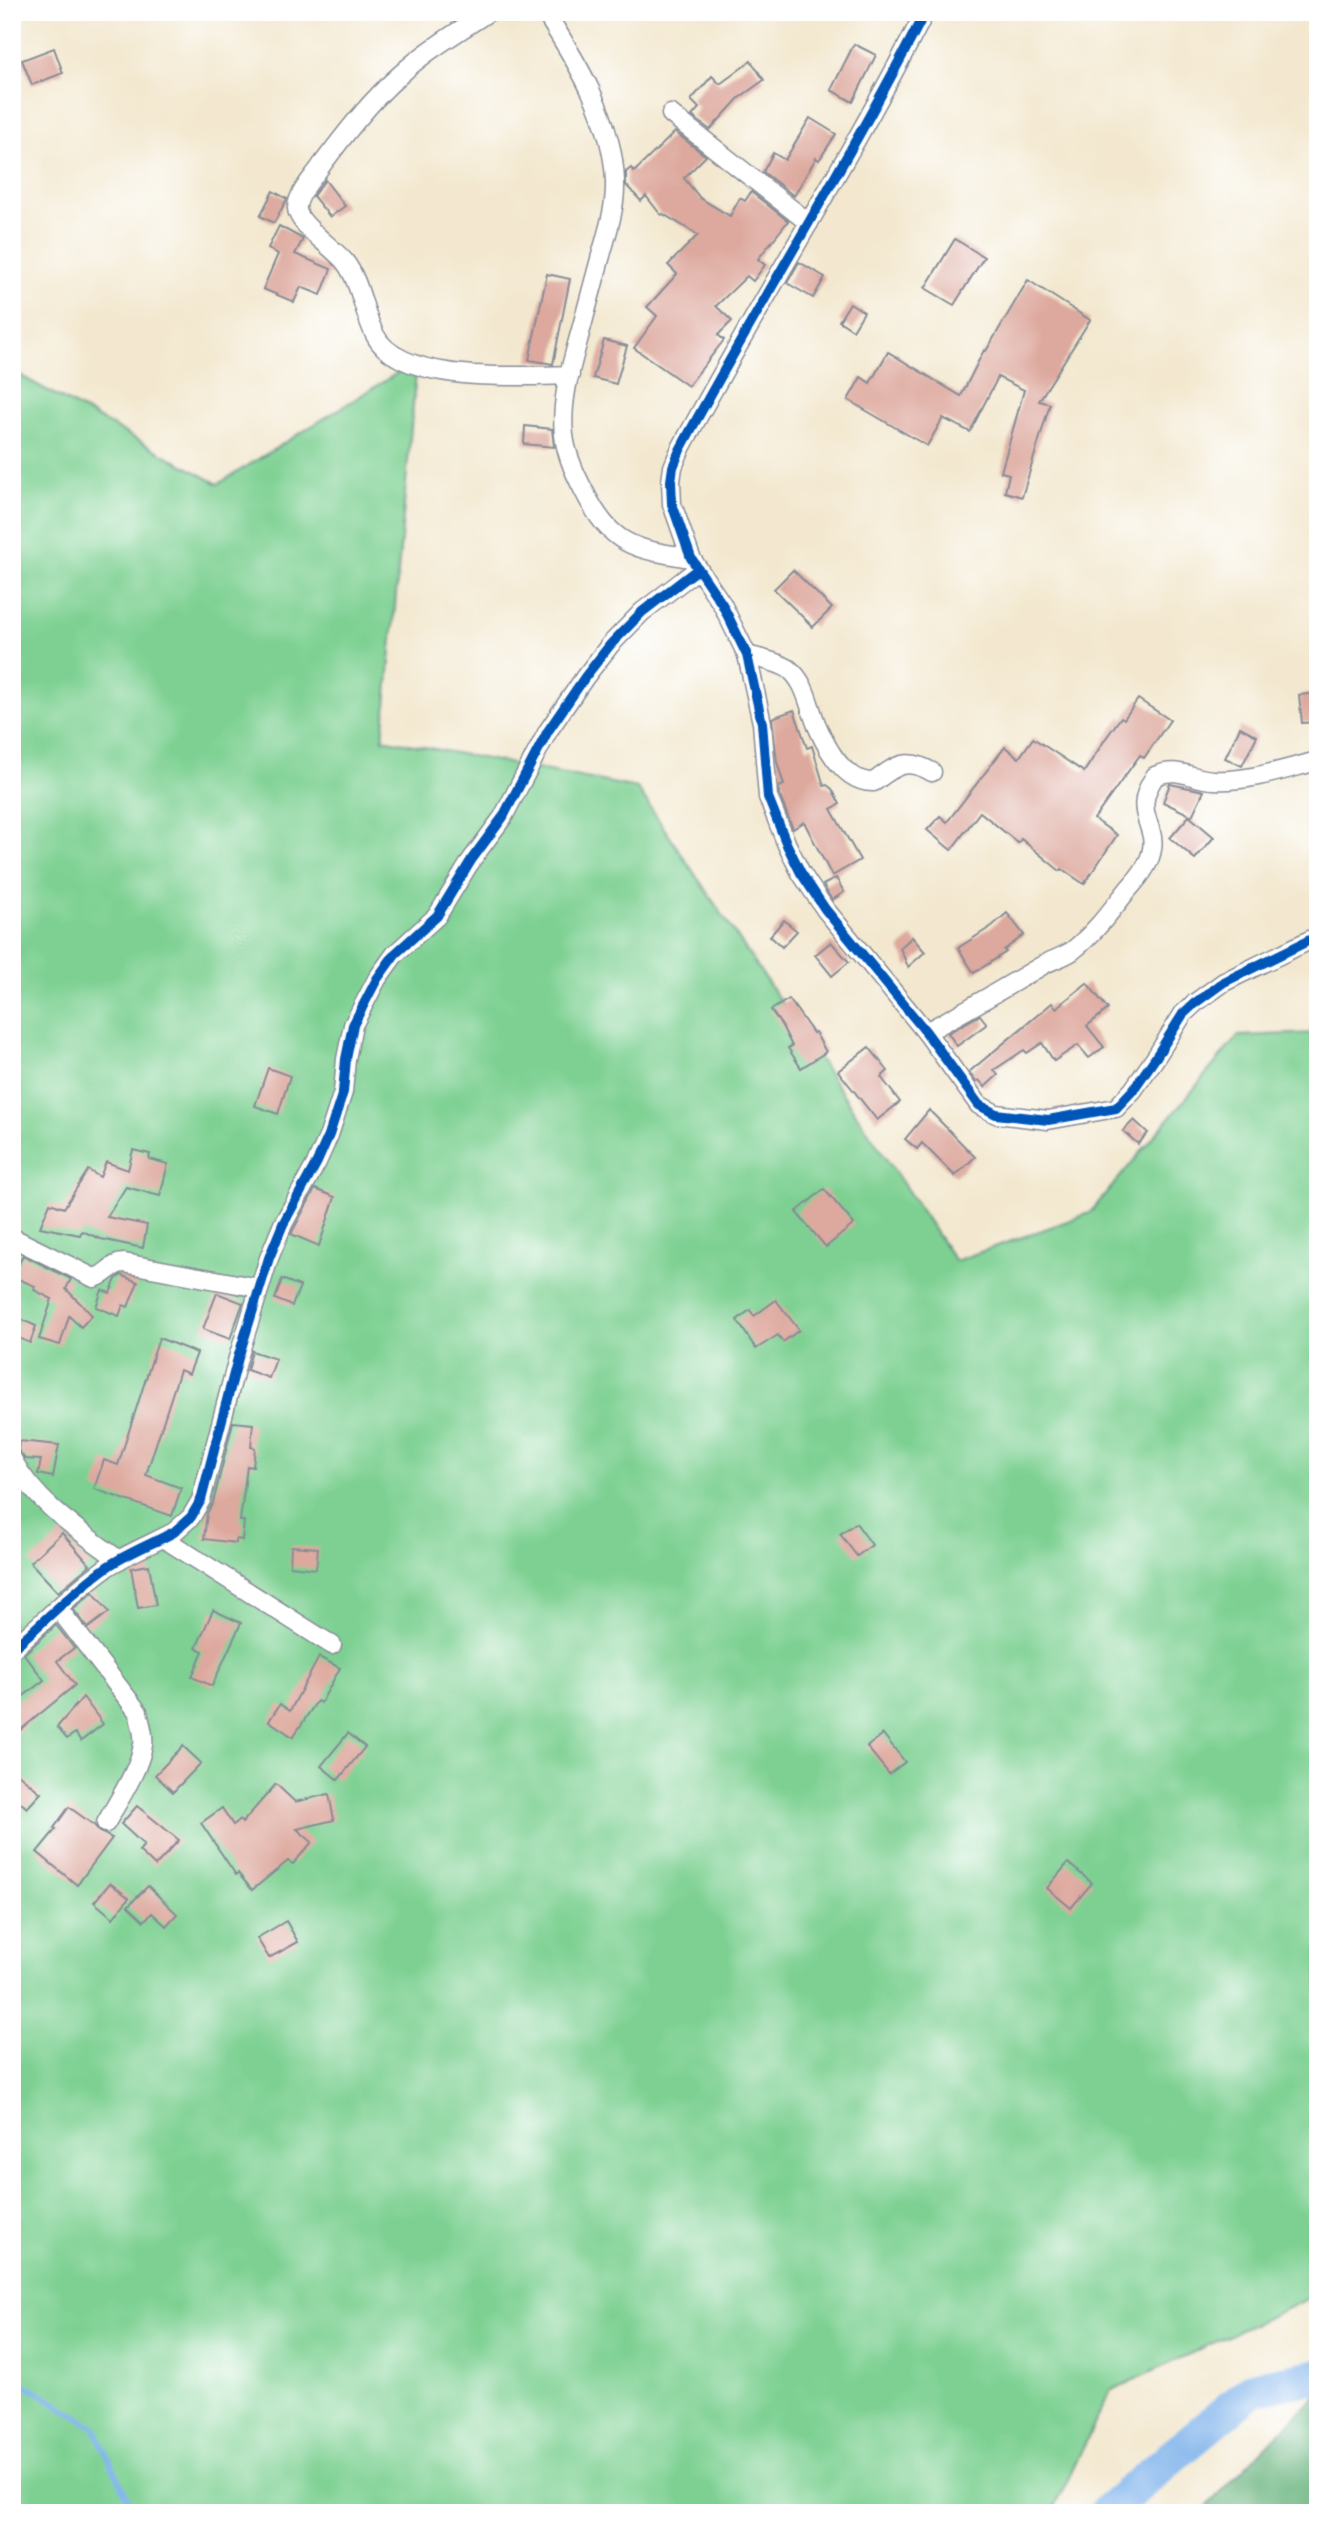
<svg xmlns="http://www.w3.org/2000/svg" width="1330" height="2525" viewBox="0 0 1330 2525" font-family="'Gentium Book Plus',serif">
	<rect width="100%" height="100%" fill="#fff"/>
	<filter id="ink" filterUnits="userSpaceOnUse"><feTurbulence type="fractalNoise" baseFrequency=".0143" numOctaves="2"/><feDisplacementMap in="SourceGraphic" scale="14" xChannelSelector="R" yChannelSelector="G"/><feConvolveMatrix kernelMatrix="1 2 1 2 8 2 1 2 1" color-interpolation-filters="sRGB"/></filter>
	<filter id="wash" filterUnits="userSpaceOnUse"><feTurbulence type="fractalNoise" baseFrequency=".00686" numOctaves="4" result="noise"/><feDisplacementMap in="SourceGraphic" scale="28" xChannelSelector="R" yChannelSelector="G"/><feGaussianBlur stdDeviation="1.57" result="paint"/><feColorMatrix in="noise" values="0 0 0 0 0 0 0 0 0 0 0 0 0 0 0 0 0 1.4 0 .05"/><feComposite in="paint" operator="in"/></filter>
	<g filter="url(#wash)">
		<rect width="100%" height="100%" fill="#f3e8cf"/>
		<!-- green -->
		<polygon fill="#7dd092" stroke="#4c8078" stroke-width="2" points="417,361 383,739 637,788 955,1261 1090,1213 1238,1036 1318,1033 1318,2294 1110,2391 1052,2513 12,2513 12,371 218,484"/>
		<!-- forest -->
		<polygon fill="#66b27c" stroke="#40706d" stroke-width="2" points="1318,2394 1318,2513 1200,2513"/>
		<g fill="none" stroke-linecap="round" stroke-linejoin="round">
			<!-- stream -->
			<polyline stroke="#7cb1ea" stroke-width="6" points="12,2381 32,2388 94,2427 135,2513"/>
			<!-- river -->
			<polyline stroke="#7cb1ea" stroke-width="35" points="1105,2513 1254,2388 1318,2376"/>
		</g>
		<g id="blocks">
			<!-- building -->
			<g fill="#dda89d">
				<polygon points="854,44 876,55 853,102 831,90"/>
				<polygon points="54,48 63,73 32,85 22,60"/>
				<polygon points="751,61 764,80 739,98 710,130 692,116 699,108 691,100 712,76 720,84"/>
				<polygon points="810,118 836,134 819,160 816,158 794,196 763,172 773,153 785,160"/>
				<polygon points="675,132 706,156 684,178 700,198 730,216 740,198 745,201 751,192 788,221 758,259 765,265 753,281 747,276 716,306 732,321 718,335 724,340 688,386 634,348 657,316 647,307 677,274 668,265 698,235 663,214 661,215 646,196 641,201 626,185 626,172 631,168 634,172"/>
				<polygon points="325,180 345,206 330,217 313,196"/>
				<polygon points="273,191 287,199 274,223 260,216"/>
				<polygon points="279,226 303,239 295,254 331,269 321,295 301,287 294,302 263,289 278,254 268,248"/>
				<polygon points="955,239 984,257 954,305 925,288"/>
				<polygon points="799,262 825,277 813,298 787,283"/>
				<polygon points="547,274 570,279 553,364 529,360"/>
				<polygon points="1028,280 1090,320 1039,401 1050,404 1022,497 1005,492 1009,474 1001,472 1024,390 998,377 970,432 943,418 927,446 848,400 861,377 870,383 888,352 961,396 984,350 986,351"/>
				<polygon points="850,303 864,312 853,330 839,321"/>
				<polygon points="604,340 627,346 616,384 593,378"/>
				<polygon points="525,426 552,429 554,447 524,444"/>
				<polygon points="793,570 832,608 813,627 774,589"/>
				<polygon points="1318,693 1318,722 1302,723 1299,695"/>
				<polygon points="1138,699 1170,720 1144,758 1140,755 1094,819 1117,835 1084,884 1062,869 1060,871 1021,839 1018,843 980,812 951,850 927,830 940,816 947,822 1005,747 1019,758 1033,738 1084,772 1106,738 1121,717 1124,719"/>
				<polygon points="794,710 807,748 812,746 824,786 827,785 832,789 840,804 831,809 860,860 832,876 804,822 793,829 779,794 779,787 784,785 777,762 772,718"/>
				<polygon points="1240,727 1257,736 1242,766 1225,758"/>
				<polygon points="1170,784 1204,791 1192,816 1163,802"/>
				<polygon points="1189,816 1214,837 1195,859 1170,838"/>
				<polygon points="836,878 844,892 832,900 823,885"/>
				<polygon points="1007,913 1024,935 1004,950 1006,952 974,973 958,948 992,926"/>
				<polygon points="784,920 797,931 782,947 770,936"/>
				<polygon points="912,937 925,952 908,967 900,948"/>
				<polygon points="831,942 849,962 832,976 815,955"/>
				<polygon points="1087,983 1108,1009 1087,1026 1104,1047 1089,1058 1078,1045 1054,1061 1042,1043 1027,1053 1024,1050 994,1070 998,1075 985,1087 979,1080 976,1082 969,1072 1052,1003 1056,1008"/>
				<polygon points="789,999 813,1033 815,1032 826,1052 801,1068 788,1048 792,1046 782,1026 771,1010"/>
				<polygon points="980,1015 987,1024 957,1046 948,1033"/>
				<polygon points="869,1047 888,1071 881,1077 900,1102 877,1120 838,1071"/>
				<polygon points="268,1068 290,1076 278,1114 255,1106"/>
				<polygon points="929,1110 975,1157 955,1176 922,1143 917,1149 905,1139"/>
				<polygon points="1134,1120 1148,1133 1138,1144 1123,1131"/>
				<polygon points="133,1150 150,1154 149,1159 168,1164 160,1196 126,1187 107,1217 147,1225 143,1248 101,1239 82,1231 80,1235 40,1227 50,1203 64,1208 88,1170 100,1177 106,1162 128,1170"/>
				<polygon points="315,1189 335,1197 319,1246 291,1234"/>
				<polygon points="824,1189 854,1224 826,1247 796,1212"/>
				<polygon points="23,1255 71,1279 66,1289 92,1315 81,1327 69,1316 60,1345 39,1339 52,1299 34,1290 35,1286 13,1277"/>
				<polygon points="121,1275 138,1282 128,1307 123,1305 119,1316 96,1307 102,1290 110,1293 116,1279"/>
				<polygon points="282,1279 300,1286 292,1306 275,1299"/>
				<polygon points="217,1293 243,1303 230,1339 203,1329"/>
				<polygon points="776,1300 799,1330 783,1342 778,1335 756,1349 737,1320 750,1310 754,1316"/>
				<polygon points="21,1319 36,1326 30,1343 14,1336"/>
				<polygon points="159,1338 197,1353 189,1374 180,1370 146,1475 181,1488 172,1516 94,1489 104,1460 118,1465"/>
				<polygon points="252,1351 276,1359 269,1378 247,1370"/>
				<polygon points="233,1422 253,1424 251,1447 255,1448 253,1467 247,1466 240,1521 244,1521 242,1540 236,1539 236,1543 204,1539 207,1513 213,1503"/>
				<polygon points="19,1441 59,1445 53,1477 38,1474 41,1460 25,1459 18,1450"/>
				<polygon points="856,1523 872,1545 857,1556 840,1534"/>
				<polygon points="62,1533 90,1565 58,1592 30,1562"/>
				<polygon points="291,1546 318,1548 316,1569 290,1566"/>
				<polygon points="149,1565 156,1605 138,1608 131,1568"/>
				<polygon points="93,1592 109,1612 88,1628 73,1609"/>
				<polygon points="213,1610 241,1623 212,1686 192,1677 203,1651 196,1648"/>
				<polygon points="56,1625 74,1648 57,1661 75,1685 12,1737 12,1705 44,1680 24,1654"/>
				<polygon points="319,1657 340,1668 321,1703 317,1701 293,1737 269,1721 280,1704 290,1711"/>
				<polygon points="83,1697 103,1724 81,1741 75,1733 67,1739 57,1727"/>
				<polygon points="348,1733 365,1747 338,1780 321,1766"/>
				<polygon points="883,1734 905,1762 889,1774 867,1747"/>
				<polygon points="183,1746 201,1763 173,1792 155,1775"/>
				<polygon points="12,1769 41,1793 27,1808 12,1795"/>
				<polygon points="276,1784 295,1802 329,1794 334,1820 297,1829 312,1842 293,1864 288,1861 252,1890 238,1873 236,1875 201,1823 222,1808 233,1825 240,1820 242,1823"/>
				<polygon points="137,1806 179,1840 155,1866 139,1851 144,1845 121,1824"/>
				<polygon points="69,1807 95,1826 100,1832 112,1838 77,1885 37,1852 56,1829 54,1828"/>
				<polygon points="1068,1863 1092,1883 1071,1908 1047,1888"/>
				<polygon points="110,1883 129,1898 113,1918 94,1902"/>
				<polygon points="148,1886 177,1914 166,1926 152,1913 144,1921 128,1906"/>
				<polygon points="286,1921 298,1942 269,1958 257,1938"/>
			</g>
		</g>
	</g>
	<g filter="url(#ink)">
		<use href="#blocks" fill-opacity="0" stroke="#878c96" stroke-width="2"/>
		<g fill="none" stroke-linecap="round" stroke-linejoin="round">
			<!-- minor casing -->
			<g stroke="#878c96" stroke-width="21">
				<g id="minor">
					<path d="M488 12C458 32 427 50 401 74 371 100 345 134 321 166 313 178 298 193 297 207 295 223 334 248 345 262 361 283 363 312 375 335 400 385 522 376 570 375"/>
					<path d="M545 12C577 62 613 120 615 181 616 208 607 233 600 259 594 281 588 303 582 326 573 360 560 398 564 435 566 454 574 472 583 489 611 546 633 549 691 558"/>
					<path d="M925 12C849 161 759 303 680 450L673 467 671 481 672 504 691 558 722 604 747 655 762 723 768 797 787 845 801 873 825 909 926 1032 979 1105 996 1114 1048 1120 1116 1108 1133 1090 1156 1057 1183 1014 1195 1003 1224 982 1318 936"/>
					<polyline points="671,114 809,223"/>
					<path d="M747 655C760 659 777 661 789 669 807 683 809 709 818 728 828 751 846 783 874 782 896 765 907 757 932 772"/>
					<path d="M926 1032C966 1011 1004 988 1043 965 1052 960 1063 957 1072 951 1093 935 1110 912 1126 892 1134 882 1143 874 1148 862 1165 825 1127 818 1155 776 1179 766 1190 779 1214 780 1248 782 1285 769 1318 761"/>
					<path d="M13 1238 94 1278C106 1276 111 1263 124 1263L259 1288"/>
					<path d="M12 1459C35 1503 80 1531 119 1560"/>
					<polyline points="163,1538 332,1645"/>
					<path d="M58 1608 138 1712C140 1722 145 1735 143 1745 139 1770 118 1801 106 1823"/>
					<path d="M12 1649C44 1622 73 1591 107 1567 128 1553 152 1544 174 1532L191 1517 201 1500 238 1358 269 1258 283 1224 317 1162 329 1135 343 1092 346 1059 353 1025 377 979 395 954 437 916 472 859 503 817 548 731 585 677 610 645 642 612 698 569"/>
				</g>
			</g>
			<!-- minor -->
			<use href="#minor" stroke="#fff" stroke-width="18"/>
			<!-- cycleway casing -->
			<g stroke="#fff" stroke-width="15">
				<g id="cycleway">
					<path d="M925 12C849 161 759 303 680 450L673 467 671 481 672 504 691 558 722 604 747 655 762 723 768 797 787 845 801 873 825 909 926 1032 979 1105 996 1114 1048 1120 1116 1108 1133 1090 1156 1057 1183 1014 1195 1003 1224 982 1318 936"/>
					<path d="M12 1649C44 1622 73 1591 107 1567 128 1553 152 1544 174 1532L191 1517 201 1500 238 1358 269 1258 283 1224 317 1162 329 1135 343 1092 346 1059 353 1025 377 979 395 954 437 916 472 859 503 817 548 731 585 677 610 645 642 612 698 569"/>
				</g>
			</g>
			<!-- cycleway -->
			<use href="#cycleway" stroke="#0057b8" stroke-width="10"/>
		</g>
	</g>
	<!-- margin -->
	<rect width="1330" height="2525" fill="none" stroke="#fff" stroke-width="42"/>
</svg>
